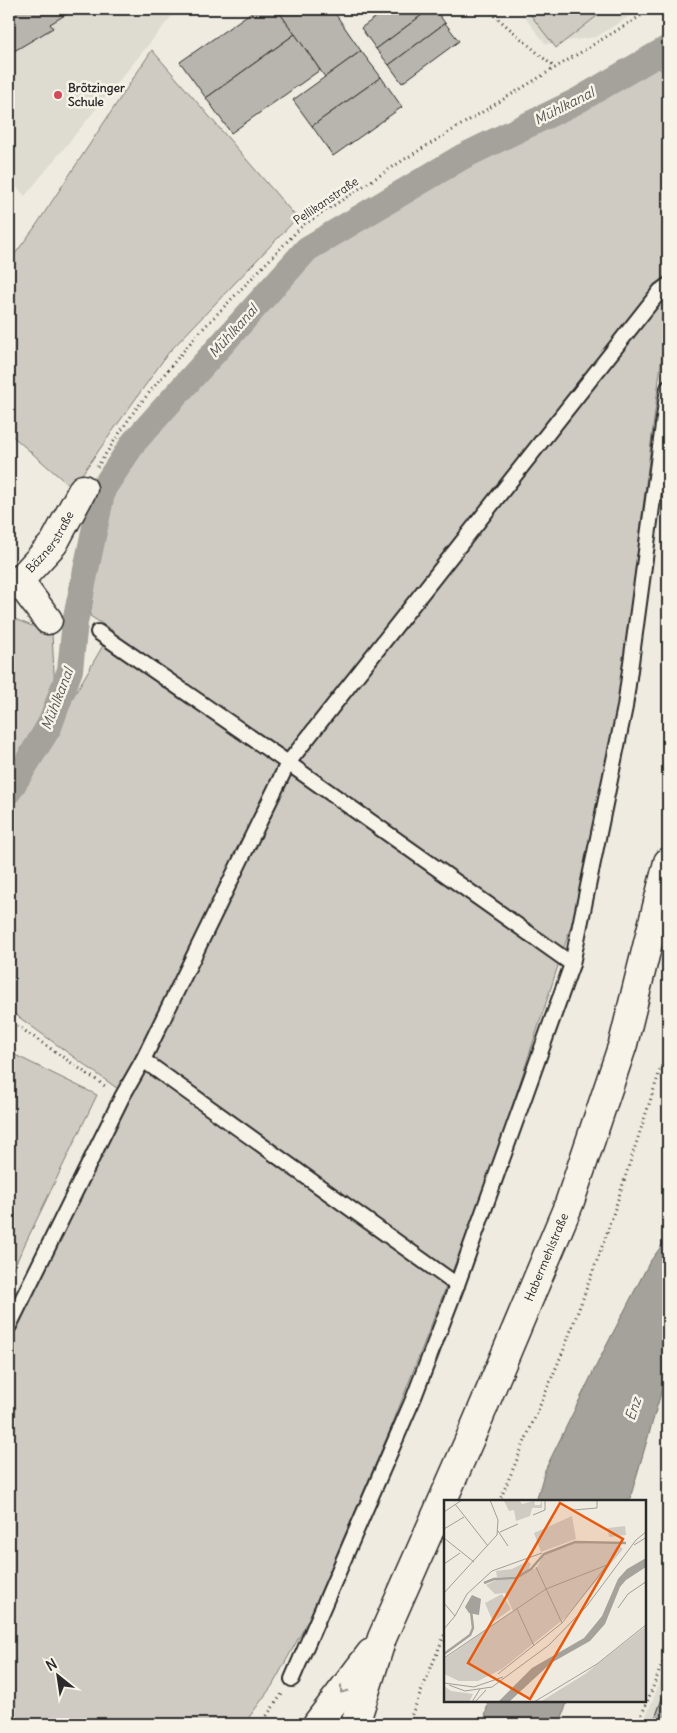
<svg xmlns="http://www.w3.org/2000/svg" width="677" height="1733" viewBox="0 0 677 1733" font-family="Delius,sans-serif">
	<rect width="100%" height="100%" fill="#efebe0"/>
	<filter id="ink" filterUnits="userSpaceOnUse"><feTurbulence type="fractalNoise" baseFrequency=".02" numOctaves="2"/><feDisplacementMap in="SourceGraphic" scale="10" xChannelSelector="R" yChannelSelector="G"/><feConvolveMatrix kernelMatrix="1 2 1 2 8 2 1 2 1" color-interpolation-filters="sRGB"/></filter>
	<g filter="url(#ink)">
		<!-- built -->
		<g fill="#dedbd1">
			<polygon points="9,9 175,9 176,11 25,196 9,178"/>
			<polygon points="518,9 641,9 596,37 546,44"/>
			<polygon points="668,1662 668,1724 643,1724"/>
		</g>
		<!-- green -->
		<g fill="#cfcbc2" stroke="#7d7b76">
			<polygon points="526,9 606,9 556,48"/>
			<polygon points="152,50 297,218 169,352 72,488 9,433 9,262 35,227"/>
			<polygon points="655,68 668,70 668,307 618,709 582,892 491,1172 391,1428 308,1621 272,1686 244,1724 9,1724 9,1345 129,1097 9,1010 9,807 112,630 90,616 110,488 309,254 481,154"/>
			<polygon points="12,618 52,634 55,691 9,770 9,622"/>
			<polygon points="9,1052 97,1095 9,1277"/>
		</g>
		<!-- water -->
		<g fill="#a4a29a" stroke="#74726e">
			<polygon points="668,1237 668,1369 629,1502 536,1502 545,1470 600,1358 649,1263"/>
			<polygon points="488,1702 567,1702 560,1724 484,1724"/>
		</g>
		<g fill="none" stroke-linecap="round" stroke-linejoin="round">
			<!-- canal -->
			<polyline stroke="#a4a29a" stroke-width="26" points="9,791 49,727 70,670 75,622 103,489 134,442 307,249 462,157 577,101 668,48"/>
		</g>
		<!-- building -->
		<g fill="#b8b5ae" stroke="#2b2b2b">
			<polygon points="9,9 75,9 50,24 53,28 9,54"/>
			<polygon points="256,9 277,9 295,34 206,98 180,62"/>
			<polygon points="277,9 332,9 361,51 325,77"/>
			<polygon points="387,9 430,9 376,49 361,28"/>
			<polygon points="430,9 435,9 445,23 389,65 376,49"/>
			<polygon points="445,23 459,41 402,83 389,65"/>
			<polygon points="295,34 320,70 231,133 206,98"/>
			<polygon points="361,51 381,77 312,126 293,100"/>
			<polygon points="381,77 402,107 333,156 312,126"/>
			<polygon points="668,1682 668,1724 653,1724"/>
		</g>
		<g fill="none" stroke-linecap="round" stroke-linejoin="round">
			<!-- lane casing -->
			<g stroke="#2b2b2b" stroke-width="18">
				<g id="lane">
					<polyline points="98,632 288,763 572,964"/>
					<polyline points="143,1060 457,1285"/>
					<polyline points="9,1326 122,1097 143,1060 288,763 660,291 668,285"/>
					<polyline points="292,1679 414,1397 457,1285 572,964 625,707 668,388"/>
				</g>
			</g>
			<!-- street casing -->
			<g stroke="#2b2b2b" stroke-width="31">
				<g id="street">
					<polyline points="19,581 48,620"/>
					<path id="s1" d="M9 587 19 581 54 543 83 489"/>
				</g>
			</g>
			<!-- secondary casing -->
			<g stroke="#2b2b2b" stroke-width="31">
				<g id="secondary">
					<polyline points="317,1724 371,1653"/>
					<path id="s2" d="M355 1724 382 1638 472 1434 569 1204 623 1044 668 862"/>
				</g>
			</g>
			<!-- path -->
			<g stroke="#2b2b2b" stroke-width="3" stroke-dasharray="1 4" stroke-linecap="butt">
				<polyline points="487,9 555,68"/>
				<polyline points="97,467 135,410 195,337 302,226 405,159 652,9"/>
				<polyline points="9,1020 105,1086"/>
				<polyline points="499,1502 564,1349 606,1236 668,1046"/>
				<polyline points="261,1724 282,1694"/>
				<polyline points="408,1724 446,1631"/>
				<polyline points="638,1724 668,1650"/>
			</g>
			<!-- lane -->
			<use href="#lane" stroke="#f7f3e8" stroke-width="14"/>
			<!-- street -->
			<use href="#street" stroke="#f7f3e8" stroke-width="28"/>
			<!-- secondary -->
			<use href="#secondary" stroke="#f7f3e8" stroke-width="28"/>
		</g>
		<!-- one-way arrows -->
		<defs><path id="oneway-chevron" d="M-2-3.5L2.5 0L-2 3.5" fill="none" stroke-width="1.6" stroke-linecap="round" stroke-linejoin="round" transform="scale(1.25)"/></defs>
		<use stroke="#918f8a" href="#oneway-chevron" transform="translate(343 1690) rotate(127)"/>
	</g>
	<!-- markers -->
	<circle fill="#d1495b" stroke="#f7f3e8" stroke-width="2" cx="58" cy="95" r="5"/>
	<g text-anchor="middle" stroke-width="5" stroke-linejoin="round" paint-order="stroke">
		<!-- poi labels -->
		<g font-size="12" font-weight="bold" fill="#2b2b2b" stroke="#f7f3e8" text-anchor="start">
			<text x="68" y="92">Brötzinger<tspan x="68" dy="14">Schule</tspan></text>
		</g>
		<!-- street labels -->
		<g font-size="12" fill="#2b2b2b" stroke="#f7f3e8">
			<text transform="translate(326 201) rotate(-34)" y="4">Pellikanstraße</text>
			<text dy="4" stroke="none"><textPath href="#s1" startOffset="62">Bäznerstraße</textPath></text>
			<text dy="4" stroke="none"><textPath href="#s2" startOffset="505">Habermehlstraße</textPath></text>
		</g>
		<!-- water labels -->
		<g font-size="14" font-style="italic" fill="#555552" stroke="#f7f3e8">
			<text transform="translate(564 106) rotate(-27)" y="5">Mühlkanal</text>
			<text transform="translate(233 331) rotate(-48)" y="5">Mühlkanal</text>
			<text transform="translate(57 699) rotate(-69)" y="5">Mühlkanal</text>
			<text transform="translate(633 1409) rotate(-71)" y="5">Enz</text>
		</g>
	</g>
	<!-- overview -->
	<g transform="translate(444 1500)">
		<rect width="202" height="202" fill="#efebe0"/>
		<path d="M75 0 78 4 90 1 91 5H96L98 0V8H88L86 16 72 21 70 10 65 11 60 1ZM128 16 132 39 97 52 90 33ZM181 26 182 35 165 37 164 28ZM131 43 173 44 179 49 122 117 58 169 34 181H15L0 174V159L69 111 61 93 51 94 42 85 52 80 72 79 93 67 100 54ZM84 61 87 64 84 70 72 77H53L52 71 68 69ZM58 94 67 109 49 122 41 103ZM202 126V202H96L141 174ZM0 186 7 191 29 194 25 202H0Z" fill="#cfcbc2"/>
		<path d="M202 58V67L182 80 176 87 161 124 146 141 107 163 65 202H54L88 168 140 138 158 116 174 79 183 69ZM28 95 37 99 35 115 25 113 21 107Z" fill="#a4a29a"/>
		<path fill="none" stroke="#a4a29a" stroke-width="2.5" d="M40 83 50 79 72 78 87 69 100 54 131 42 182 43M0 154 26 135 29 128 27 111"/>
		<path fill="none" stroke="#a19e98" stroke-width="1" d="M11 4 44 46M129 10 153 8V0M0 12 18 0M89 15 101 10V0M0 29 20 17M54 31 64 46M56 32 74 24M0 38 30 62M190 45 203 37M0 64 16 53M92 67 118 123M0 93 53 35 54 20 46 0M0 103 11 116 23 94 48 71 98 53M174 108 184 94 203 81M73 109 90 146M0 129 11 116M0 158 102 89 163 65M54 174 118 123 163 65M0 183 30 187 59 177M5 185 21 191 48 187 105 145 142 107 192 40 203 31M28 202 36 189M31 202 42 190M90 202 153 164 203 124"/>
		<path fill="#e8590c" fill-opacity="0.15" stroke="#e8590c" stroke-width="2.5" d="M116 3 179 39 86 199 24 163Z"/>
		<rect width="202" height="202" fill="none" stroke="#2b2b2b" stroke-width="2.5"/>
	</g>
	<!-- margin -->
	<rect width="677" height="1733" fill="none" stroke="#f7f3e8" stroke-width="30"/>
	<rect x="15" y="15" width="647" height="1703" fill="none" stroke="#2b2b2b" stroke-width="2" filter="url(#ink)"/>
	<!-- north arrow -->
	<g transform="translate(58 1676) rotate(330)" stroke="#f7f3e8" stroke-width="4" paint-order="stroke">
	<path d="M0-4L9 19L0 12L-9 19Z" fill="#2b2b2b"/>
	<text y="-8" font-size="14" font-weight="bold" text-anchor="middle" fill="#2b2b2b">N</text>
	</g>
</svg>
